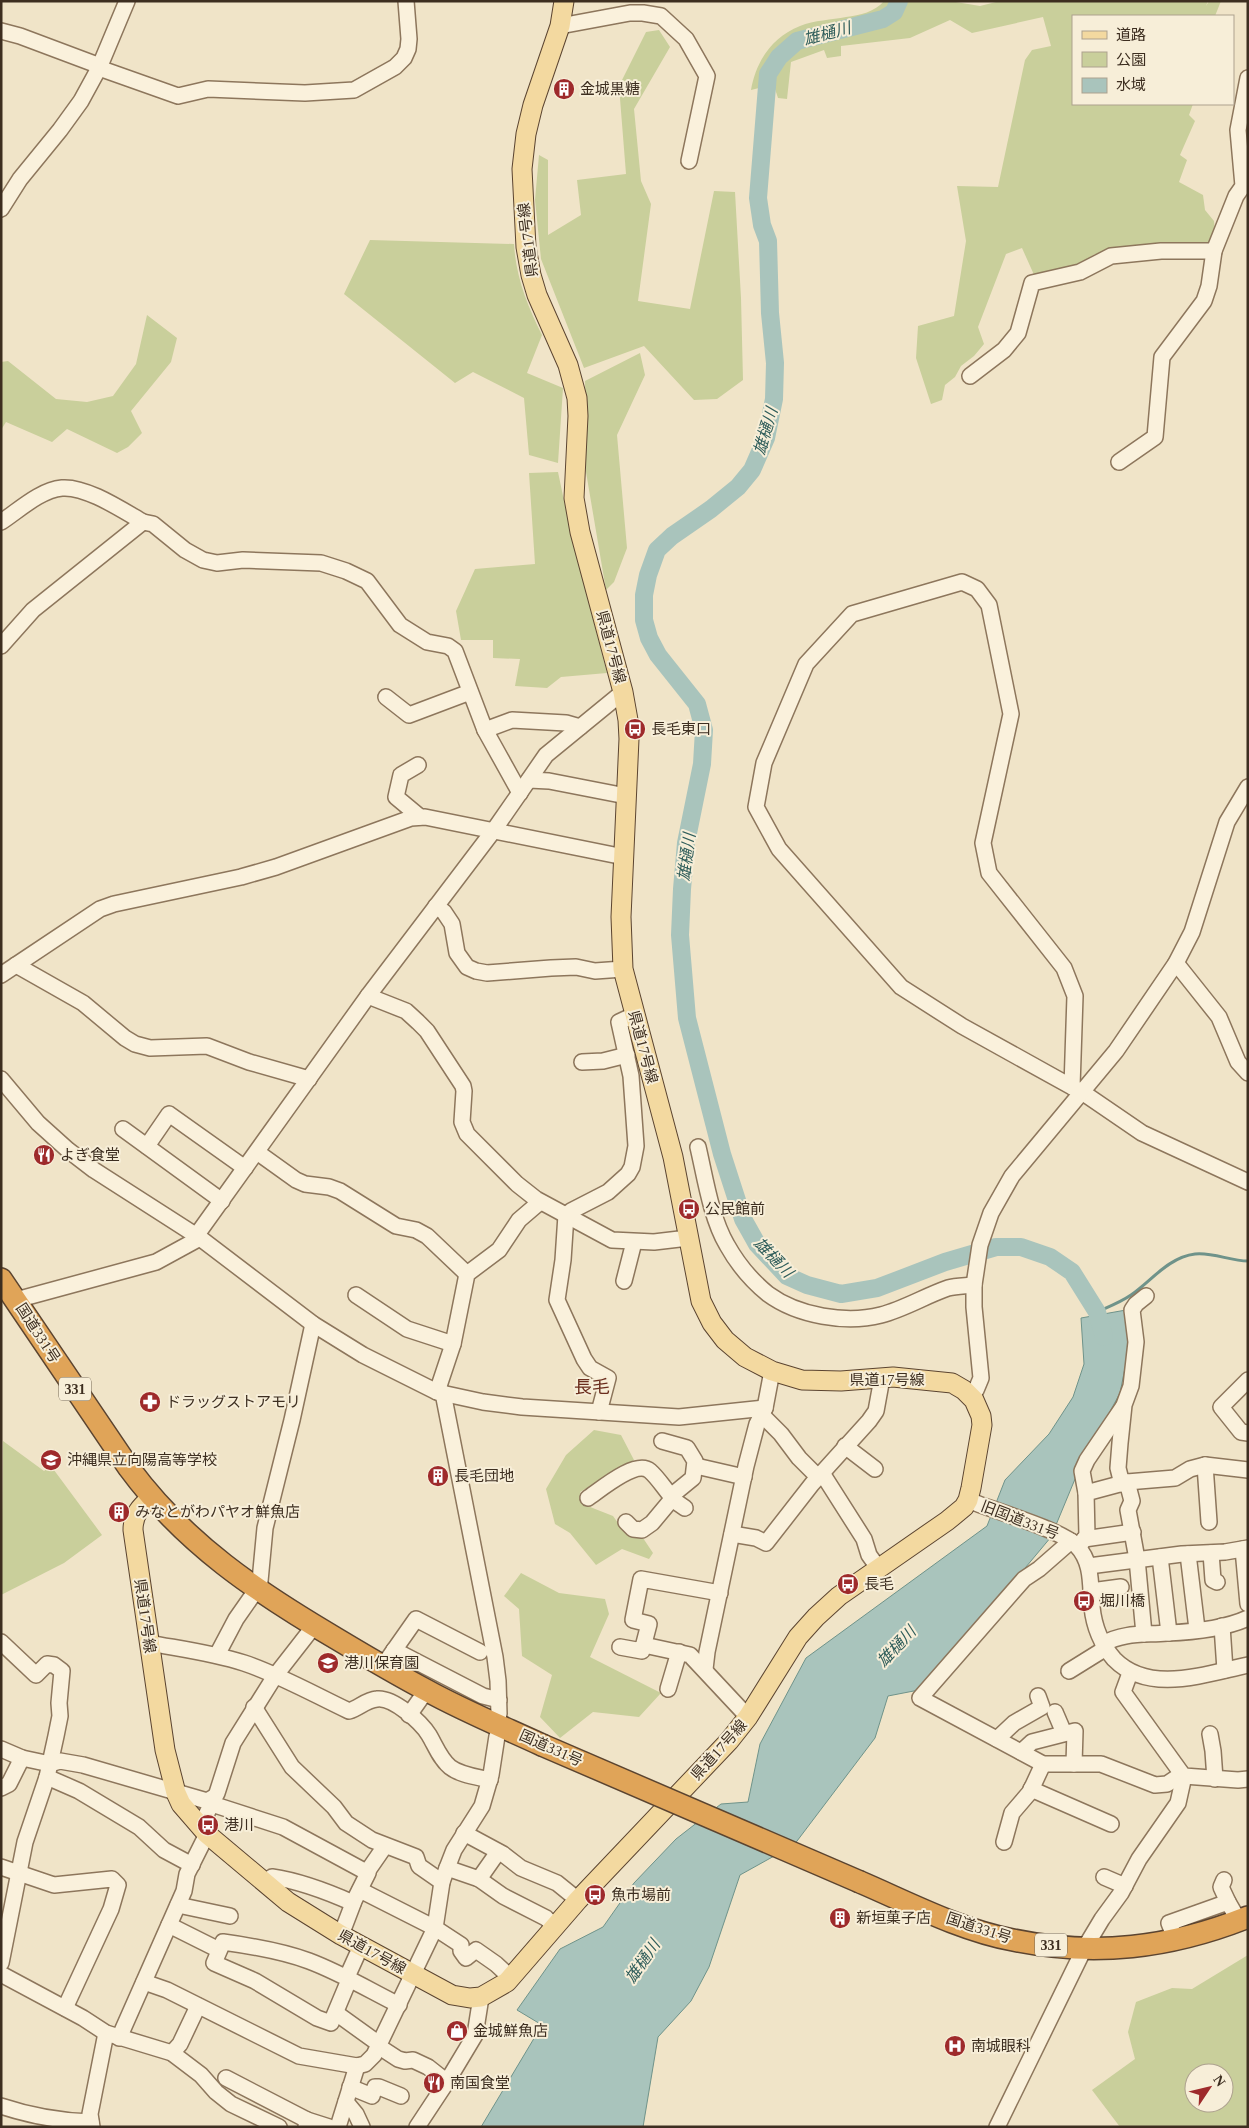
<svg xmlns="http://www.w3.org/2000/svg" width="1249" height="2128" viewBox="0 0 1249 2128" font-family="'Times New Roman','Noto Sans JP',serif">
	<rect width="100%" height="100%" fill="#f0e4c8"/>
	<!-- green -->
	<g fill="#c9cf9b" fill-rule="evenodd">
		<path d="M884 1H950L980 6 1000 1H1208L1206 6 1209 1H1221L1215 16H1073V104H1193L1189 115 1195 121 1180 155 1187 160 1179 182 1203 195 1205 210 1214 221 1215 232 1209 242 1198 246 1099 258 1095 254 1071 269 1035 277 1022 248 1006 254 978 327 984 344 974 356 961 366 955 377 945 385 942 400 931 404 916 358 918 326 954 316 966 241 957 186 998 187 1025 60 1032 50 1051 46 1043 17 972 33 950 20 910 38 841 46V56L827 58 824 50 791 62 787 99 778 98 773 83 779 52 769 58 759 88 751 90C756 61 772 37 800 26 814 20 832 20 846 17 860 15 875 12 884 1Z"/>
		<polygon points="659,30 670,47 634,109 641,181 651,204 638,301 690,309 714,191 735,192 741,298 743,380 717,399 694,400 644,346 584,368 541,259 535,200 539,155 548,160 548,235 581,215 577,180 626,174 619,86 646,32"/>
		<path d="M370 240 514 244C516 277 527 305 542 335L527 373 563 388 558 463 529 455 524 398 473 372 455 383 344 294Z"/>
		<polygon points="147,315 177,338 171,362 131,411 142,433 128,447 117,453 67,429 52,442 6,422 1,430 1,362 8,361 56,399 87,402 113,396 136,364"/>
		<polygon points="640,353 645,375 617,435 627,548 614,582 606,590 586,472 585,381"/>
		<polygon points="558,472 572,539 607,673 561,677 547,688 515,686 520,659 493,658 493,640 461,640 456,611 475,569 535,564 529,473"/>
		<polygon points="594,1430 621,1435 634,1460 580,1492 585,1505 613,1516 623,1530 643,1538 653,1553 649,1559 622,1549 596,1565 570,1533 555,1524 546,1489 566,1455"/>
		<polygon points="3,1441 44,1471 51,1466 102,1535 64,1563 1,1595"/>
		<polygon points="521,1573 559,1593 605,1599 609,1614 590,1657 661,1693 639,1717 593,1712 560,1738 540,1717 552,1675 522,1656 519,1609 504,1596"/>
		<path d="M1248 1955V2127H1120L1092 2090 1135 2059 1128 2032 1136 2002 1172 1988 1192 1989ZM1194 2073H1224V2103H1194Z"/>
	</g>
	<!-- water -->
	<polygon fill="#a9c4bc" stroke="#6f938a" points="1126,1310 1129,1348 1120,1393 1080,1467 1051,1537 924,1689 888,1696 875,1738 794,1845 740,1875 709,1967 691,2001 658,2037 643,2127 481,2127 542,2025 517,2010 560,1949 603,1927 634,1883 676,1839 721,1804 748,1802 760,1744 806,1658 987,1526 1005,1480 1049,1434 1073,1397 1084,1364 1081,1318"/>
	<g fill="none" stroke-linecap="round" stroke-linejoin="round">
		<!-- stream -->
		<path stroke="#6f938a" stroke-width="3" d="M1097 1312C1108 1307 1121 1302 1131 1295 1151 1281 1169 1257 1195 1254 1213 1252 1230 1261 1248 1261"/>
		<!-- river -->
		<polyline stroke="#a9c4bc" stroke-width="18" points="899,1 894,12 883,19 797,41 779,57 768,74 758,198 762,225 768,241 770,313 775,363 774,399 766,438 752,470 738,487 711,509 672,536 657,550 648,575 644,595 644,620 649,638 658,655 697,704 704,730 702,764 686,843 682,889 680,935 687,1018 722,1154 743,1219 757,1244 787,1276 807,1285 841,1294 877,1288 945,1262 996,1247 1021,1247 1050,1257 1072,1272 1097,1312 1104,1337"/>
		<!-- minor casing -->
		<g stroke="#8d765c" stroke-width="18">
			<g id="minor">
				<polyline points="560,26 630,13 643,13 661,16 686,39 707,76 689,161"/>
				<polyline points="1,31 20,36 100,66"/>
				<polyline points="99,68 178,96 208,89 305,93 354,90 395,67 404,58 408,49 409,39 406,1"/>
				<polyline points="1,209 20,179 60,130 81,101 99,68 127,1"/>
				<polyline points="970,376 1004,350 1018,333 1032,283 1080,272 1111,256 1161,251 1214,251"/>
				<polyline points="1119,462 1155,437 1162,357 1204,301 1209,286 1214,251 1236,196 1243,186 1238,130 1248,78"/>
				<path d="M1 522C18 511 40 490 62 488 86 486 122 510 143 522L153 524 185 550 203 560 217 563 243 560 321 563 346 571 367 581 400 625 427 642 448 646 455 651 485 730 520 793"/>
				<polyline points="1,646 33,610 143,522"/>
				<polyline points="386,697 409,715 470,692"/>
				<polyline points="485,730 512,720 566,723 580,727"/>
				<polyline points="418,765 401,775 396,797 420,817"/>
				<polyline points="529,780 549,781 626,796"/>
				<polyline points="436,906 444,912 452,924 457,953 467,967 476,971 487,973 551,968 576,967 595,971 623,969"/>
				<polyline points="1176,963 1219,1017 1238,1062 1248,1073"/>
				<polyline points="16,965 83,1003 125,1038 135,1044 150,1048 207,1046 249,1062 309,1079"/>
				<polyline points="1,975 100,909 114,904 241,877 276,867 411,818 425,817 624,857"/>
				<polyline points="368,996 406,1011 418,1022 427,1031 463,1086 464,1091 462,1122 467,1134 517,1184 536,1199 612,1240 654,1242 688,1238"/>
				<polyline points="582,1062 603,1061 627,1055"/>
				<polyline points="1,1079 38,1123 68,1150 94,1170 200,1238 313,1324 363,1355 437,1392 483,1402 522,1407 679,1417 765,1408"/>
				<polyline points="1072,1087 1075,996 1064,968 989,873 983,843 1011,714 989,605 977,589 962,582 852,614 806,664 764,763 756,807 779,849 901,987 962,1026 1072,1087 1082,1092 1142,1133 1248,1182"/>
				<polyline points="123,1129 222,1201"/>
				<polyline points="147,1146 169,1114 245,1168"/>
				<path d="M698 1147C705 1177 711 1218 727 1245 737 1263 752 1281 768 1294 798 1316 846 1324 881 1315 904 1309 925 1296 948 1288 956 1286 966 1286 974 1285"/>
				<polyline points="257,1152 296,1180 305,1184 329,1187 340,1191 396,1226 416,1230 427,1236 467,1274"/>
				<polyline points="196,1236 368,996 494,830 546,755 623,692"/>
				<polyline points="624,1281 634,1242"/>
				<polyline points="356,1295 407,1329 453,1344"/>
				<polyline points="16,1300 156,1262 200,1238"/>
				<polyline points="1248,1380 1221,1407 1241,1432 1248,1433"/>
				<polyline points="437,1392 453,1344 467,1274 499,1250 519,1220 540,1202"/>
				<polyline points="443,1393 495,1657 498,1681 499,1714"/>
				<polyline points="970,1395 976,1390 981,1378 974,1307 974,1285 980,1245 991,1213 1012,1176 1116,1051 1176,963 1192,932 1227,822 1248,787"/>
				<polyline points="599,1412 608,1378 590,1368 584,1359 557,1300 563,1260 566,1215 571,1211 608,1192 628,1174 632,1167 636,1146 631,1076 619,1022 634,1015"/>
				<polyline points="762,1415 781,1434 799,1458 818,1477"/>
				<polyline points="845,1446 875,1469"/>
				<polyline points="1205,1465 1209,1522"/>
				<polyline points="696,1466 744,1477"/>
				<polyline points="822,1473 864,1539 869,1555 879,1569"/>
				<polyline points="1127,1482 1132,1501 1128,1510 1137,1559 1144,1634"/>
				<polyline points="1122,1484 1118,1468 1120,1443 1124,1405 1131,1386 1136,1342 1132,1310 1136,1304 1146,1296"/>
				<polyline points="1086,1493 1082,1471 1087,1460 1123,1407"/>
				<path d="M588 1498C600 1490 636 1459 650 1471 658 1478 664 1488 671 1496"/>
				<polyline points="672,1499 685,1508"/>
				<path d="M968 1500C994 1511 1060 1529 1077 1546 1093 1563 1090 1586 1092 1607 1094 1627 1101 1644 1114 1659 1149 1695 1205 1674 1248 1665"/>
				<polyline points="626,1522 633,1529 642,1530 652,1523 672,1499 671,1496 693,1478 695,1461 687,1448 662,1441"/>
				<polyline points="732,1534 756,1538 766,1543 812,1484 869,1421 876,1411 882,1378"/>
				<polyline points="1084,1539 1133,1532"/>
				<polyline points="1071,1541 1039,1569 1024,1579 920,1698 1043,1764 1101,1764 1155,1785 1167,1784 1182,1774"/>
				<polyline points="1078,1547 1087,1536 1086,1493 1127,1482 1175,1478 1190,1469 1205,1465 1248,1470"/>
				<polyline points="1243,1549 1248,1604"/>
				<polyline points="1211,1553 1213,1580 1217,1582"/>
				<polyline points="1188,1554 1197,1629"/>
				<polyline points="1160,1557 1169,1633"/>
				<polyline points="1089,1566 1182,1554 1225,1552 1248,1548"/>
				<polyline points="1091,1591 1121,1587"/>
				<polyline points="1222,1626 1225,1670"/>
				<polyline points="1,1642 36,1675 47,1664 54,1665 62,1671 59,1703 60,1716 56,1736 47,1777 25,1842 1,1963"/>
				<path d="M149 1643C181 1649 213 1653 244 1663 280 1675 315 1695 349 1711 359 1708 366 1700 377 1699 393 1697 421 1722 429 1735 435 1745 440 1759 450 1767 460 1775 478 1777 490 1780"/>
				<path d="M1103 1644C1124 1632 1144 1635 1167 1633 1192 1632 1226 1628 1248 1618"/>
				<polyline points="644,1645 690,1655 748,1717"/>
				<polyline points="620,1647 642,1651 649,1624 633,1620 641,1579 720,1593"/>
				<polyline points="394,1650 483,1696 499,1700"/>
				<polyline points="217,1655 236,1619 257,1589 260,1581 265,1528 292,1420 313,1324"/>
				<polyline points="383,1666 416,1619 480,1652"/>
				<polyline points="705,1669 707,1652 746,1466 757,1424 765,1408 772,1371"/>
				<polyline points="1069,1671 1106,1648"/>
				<polyline points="1130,1673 1123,1692 1182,1774 1184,1776 1238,1780 1248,1779"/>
				<polyline points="668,1689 679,1652"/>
				<polyline points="254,1707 292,1767 334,1807 346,1823 372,1840 416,1857 419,1866 442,1882"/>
				<polyline points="1055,1712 1064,1733"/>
				<polyline points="409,1715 426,1691"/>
				<polyline points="1210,1734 1213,1751 1215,1779"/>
				<polyline points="997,1739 1014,1723 1042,1707 1038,1696"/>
				<polyline points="1,1749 22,1758 50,1764 60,1761 83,1765 207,1801 214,1797"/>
				<polyline points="1021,1752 1032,1742 1075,1731 1074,1764"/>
				<polyline points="47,1777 79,1791 139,1827 164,1850 192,1865"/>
				<polyline points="1,1788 9,1784 22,1758"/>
				<polyline points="1031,1789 1111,1824"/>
				<polyline points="212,1804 283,1827 368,1873 354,1901 341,1935"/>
				<polyline points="200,1827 217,1793 233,1743 275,1676 314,1626"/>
				<polyline points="464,1833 503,1854 521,1868 557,1883 578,1900"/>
				<polyline points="1004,1842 1012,1813 1030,1792 1043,1764"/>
				<polyline points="1,1867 54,1885 112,1879 118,1885 111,1909 65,2008"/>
				<polyline points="447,1868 479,1879 503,1896 546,1918 554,1926"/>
				<polyline points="367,1872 385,1846"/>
				<polyline points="1104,1877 1125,1886"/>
				<polyline points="479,1879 498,1852"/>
				<polyline points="1224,1880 1221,1887 1228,1902"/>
				<path d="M265 1883 272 1877C300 1881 326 1891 353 1903"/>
				<polyline points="360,1890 435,1928 461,1945 461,1951 466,1958 476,1950 496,1964 511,1978"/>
				<polyline points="178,1905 230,1916"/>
				<polyline points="169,1925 219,1950"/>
				<polyline points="1176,1941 1169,1923 1228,1902 1239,1921"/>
				<polyline points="1,1974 83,2018 106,2033 172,2053 201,2075 216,2092 231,2104 279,2127"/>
				<polyline points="347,1977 361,1946"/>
				<path d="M349 1980 331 2023 317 2018 255 1981 214 1963 223 1942C252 1946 282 1951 309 1961 341 1973 369 1990 399 2005"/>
				<polyline points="144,1982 167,1990 299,2056 357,2066 365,2064 374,2055 435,1928 442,1882 447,1868 454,1850 482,1806 491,1775 497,1736"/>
				<polyline points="336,2013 379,2044"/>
				<polyline points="119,2038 184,1891 187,1874 207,1834"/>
				<polyline points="378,2046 398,2059 405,2061 413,2060 428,2067 447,2082"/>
				<polyline points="172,2053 180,2044 198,2006"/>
				<polyline points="226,2078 307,2120"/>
				<polyline points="350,2087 372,2096 375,2087 379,2087 401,2096"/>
				<polyline points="346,2102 356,2114 362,2127"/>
				<path d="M1 2106C31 2116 60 2121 91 2122"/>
				<polyline points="92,2127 90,2114 106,2033"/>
				<polyline points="306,2127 307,2120 329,2127"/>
				<polyline points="338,2127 357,2066"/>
				<polyline points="417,2127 448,2080 475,2035 481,1997"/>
				<polyline points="997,2127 1084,1949 1102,1919 1121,1893 1139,1859 1178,1803 1184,1776"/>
			</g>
		</g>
		<!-- major casing -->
		<g stroke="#5b4430" stroke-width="21">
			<path id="major" d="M151 1498C140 1507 133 1515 133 1530L165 1750 176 1793 181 1804 207 1834 288 1902 341 1935 452 1995 470 1998 481 1997 507 1982 578 1900 729 1741 748 1717 798 1637 816 1617 839 1596 947 1521 964 1507 968 1500 971 1488 982 1425 981 1416 974 1400 964 1390 952 1383 893 1377 841 1381 802 1380 772 1371 745 1357 725 1340 712 1323 701 1301 673 1157 623 969 621 917 629 739 628 720 623 692 580 532 574 498 578 416 577 398 568 365 537 295 531 275 526 247 522 169 526 134 533 105 560 26 564 1"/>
		</g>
		<!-- highway casing -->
		<g stroke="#5b4430" stroke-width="24">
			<g id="highway">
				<path d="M1 1279 129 1468C185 1544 257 1592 337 1639 367 1657 396 1674 426 1690 464 1711 503 1727 542 1745"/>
				<path d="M860 1882C909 1903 960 1930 1013 1940 1095 1957 1170 1948 1248 1917"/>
			</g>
		</g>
		<!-- minor -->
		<use href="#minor" stroke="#faf1dc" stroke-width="15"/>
		<!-- major -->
		<use href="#major" stroke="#f3d9a0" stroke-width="19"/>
		<!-- highway -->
		<use href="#highway" stroke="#e0a458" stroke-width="21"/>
		<!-- highway-bridge casing -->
		<g stroke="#5b4430" stroke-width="24" stroke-linecap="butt">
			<polyline id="highway-bridge" points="542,1745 860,1882"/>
		</g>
		<!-- highway-bridge -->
		<use href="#highway-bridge" stroke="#e0a458" stroke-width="21"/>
	</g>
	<!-- icons -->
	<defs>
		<g id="building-disc" transform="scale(1.125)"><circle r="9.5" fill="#9e2a2b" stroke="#f7eed8"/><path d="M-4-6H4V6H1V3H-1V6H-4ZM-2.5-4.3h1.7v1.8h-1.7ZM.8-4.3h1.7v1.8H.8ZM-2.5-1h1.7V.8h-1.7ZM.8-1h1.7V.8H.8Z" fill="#fff"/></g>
		<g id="bus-disc" transform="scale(1.125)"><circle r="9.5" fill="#9e2a2b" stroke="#f7eed8"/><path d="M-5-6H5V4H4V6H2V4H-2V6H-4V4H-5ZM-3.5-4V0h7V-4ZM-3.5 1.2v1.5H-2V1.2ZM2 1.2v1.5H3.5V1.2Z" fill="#fff"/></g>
		<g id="restaurant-disc" transform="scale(1.125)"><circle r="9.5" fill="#9e2a2b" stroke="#f7eed8"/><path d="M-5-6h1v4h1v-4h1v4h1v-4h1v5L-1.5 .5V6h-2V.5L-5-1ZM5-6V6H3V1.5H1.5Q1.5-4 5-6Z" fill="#fff"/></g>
		<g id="pharmacy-disc" transform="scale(1.125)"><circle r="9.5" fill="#9e2a2b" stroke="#f7eed8"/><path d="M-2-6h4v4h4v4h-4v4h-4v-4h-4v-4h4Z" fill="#fff"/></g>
		<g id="school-disc" transform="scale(1.125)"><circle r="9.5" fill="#9e2a2b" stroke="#f7eed8"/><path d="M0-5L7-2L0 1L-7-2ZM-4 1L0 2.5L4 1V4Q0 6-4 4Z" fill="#fff"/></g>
		<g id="shop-disc" transform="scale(1.125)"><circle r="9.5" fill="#9e2a2b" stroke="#f7eed8"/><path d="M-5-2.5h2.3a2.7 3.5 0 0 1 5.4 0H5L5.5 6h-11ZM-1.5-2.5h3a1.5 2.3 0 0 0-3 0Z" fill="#fff"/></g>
		<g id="hospital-disc" transform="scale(1.125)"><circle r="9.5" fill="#9e2a2b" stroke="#f7eed8"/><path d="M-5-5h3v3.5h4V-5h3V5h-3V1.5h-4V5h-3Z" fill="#fff"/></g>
	</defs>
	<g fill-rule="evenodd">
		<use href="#building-disc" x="564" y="89"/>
		<use href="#bus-disc" x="635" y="729"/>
		<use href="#restaurant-disc" x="44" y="1155"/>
		<use href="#bus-disc" x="689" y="1209"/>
		<use href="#pharmacy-disc" x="150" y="1402"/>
		<use href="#school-disc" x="51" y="1460"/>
		<use href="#building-disc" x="438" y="1476"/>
		<use href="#building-disc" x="119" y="1512"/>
		<use href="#bus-disc" x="848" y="1584"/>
		<use href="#bus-disc" x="1084" y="1601"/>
		<use href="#school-disc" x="328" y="1663"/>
		<use href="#bus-disc" x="208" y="1825"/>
		<use href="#bus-disc" x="595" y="1895"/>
		<use href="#building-disc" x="840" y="1918"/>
		<use href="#shop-disc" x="457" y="2031"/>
		<use href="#hospital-disc" x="955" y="2046"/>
		<use href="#restaurant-disc" x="434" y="2083"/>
	</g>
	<g text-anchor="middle" stroke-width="4" stroke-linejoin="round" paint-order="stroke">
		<!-- shield labels -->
		<g fill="#f7eed8" stroke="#756857" stroke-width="1">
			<rect x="59" y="1377.5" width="32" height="23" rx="4"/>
			<rect x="1035" y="1933.5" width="32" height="23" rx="4"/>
		</g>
		<g font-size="14" font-weight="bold" fill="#3d2e20">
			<text x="75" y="1394">331</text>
			<text x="1051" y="1950">331</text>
		</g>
		<!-- poi labels -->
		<g font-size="15" fill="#3d2e20" stroke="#f7eed8" text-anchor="start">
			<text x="580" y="94">金城黒糖</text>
			<text x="651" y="734">長毛東口</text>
			<text x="60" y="1160">よぎ食堂</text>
			<text x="705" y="1214">公民館前</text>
			<text x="166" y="1407">ドラッグストアモリ</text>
			<text x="67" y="1465">沖縄県立向陽高等学校</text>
			<text x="454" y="1481">長毛団地</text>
			<text x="135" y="1517">みなとがわパヤオ鮮魚店</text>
			<text x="864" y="1589">長毛</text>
			<text x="1100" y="1606">堀川橋</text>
			<text x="344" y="1668">港川保育園</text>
			<text x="224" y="1830">港川</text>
			<text x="611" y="1900">魚市場前</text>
			<text x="856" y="1923">新垣菓子店</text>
			<text x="473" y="2036">金城鮮魚店</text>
			<text x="971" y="2051">南城眼科</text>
			<text x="450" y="2088">南国食堂</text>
		</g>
		<!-- street labels -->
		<g font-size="15" fill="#3d2e20" stroke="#f7eed8">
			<text transform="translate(528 240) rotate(-97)" y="5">県道17号線</text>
			<text transform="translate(611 647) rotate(75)" y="5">県道17号線</text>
			<text transform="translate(643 1047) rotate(75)" y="5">県道17号線</text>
			<text transform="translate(38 1333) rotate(57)" y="5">国道331号</text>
			<text x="887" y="1385">県道17号線</text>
			<text transform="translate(1020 1520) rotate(21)" y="5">旧国道331号</text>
			<text transform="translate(145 1616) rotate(82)" y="5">県道17号線</text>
			<text transform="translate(551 1748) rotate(24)" y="5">国道331号</text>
			<text transform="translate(719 1750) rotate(-48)" y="5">県道17号線</text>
			<text transform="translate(979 1928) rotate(18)" y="5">国道331号</text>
			<text transform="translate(372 1952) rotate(29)" y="5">県道17号線</text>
		</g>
		<!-- water labels -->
		<g font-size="16" font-style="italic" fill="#2f5d5a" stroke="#f7eed8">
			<text transform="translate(827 33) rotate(-15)" y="6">雄樋川</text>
			<text transform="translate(765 431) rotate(-74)" y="6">雄樋川</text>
			<text transform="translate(686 857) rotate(-83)" y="6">雄樋川</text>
			<text transform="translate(774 1257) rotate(46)" y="6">雄樋川</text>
			<text transform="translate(896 1646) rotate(-47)" y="6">雄樋川</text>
			<text transform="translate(642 1961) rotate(-56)" y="6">雄樋川</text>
		</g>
		<!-- quarter labels -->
		<g font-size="18" fill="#6b2e1e" stroke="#f7eed8">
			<text x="592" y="1393">長毛</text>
		</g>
	</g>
	<!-- border -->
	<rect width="1249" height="2128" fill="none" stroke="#3d2e20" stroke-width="5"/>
	<!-- legend -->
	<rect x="1072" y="15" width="162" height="90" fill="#f7eed8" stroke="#ada18e"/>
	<rect x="1082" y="31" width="25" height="8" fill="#f3d9a0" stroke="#ada18e"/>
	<text x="1116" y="40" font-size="15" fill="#3d2e20">道路</text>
	<rect x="1082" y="52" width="25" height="15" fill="#c9cf9b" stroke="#ada18e"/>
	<text x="1116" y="65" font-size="15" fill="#3d2e20">公園</text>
	<rect x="1082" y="78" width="25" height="15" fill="#a9c4bc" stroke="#ada18e"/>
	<text x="1116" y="90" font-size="15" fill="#3d2e20">水域</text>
	<!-- north arrow -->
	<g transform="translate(1209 2088) rotate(55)"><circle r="24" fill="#f7eed8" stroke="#ada18e"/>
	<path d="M0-4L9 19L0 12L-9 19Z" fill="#9e2a2b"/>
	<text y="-8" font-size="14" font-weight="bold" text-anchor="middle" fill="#3d2e20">N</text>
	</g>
</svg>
